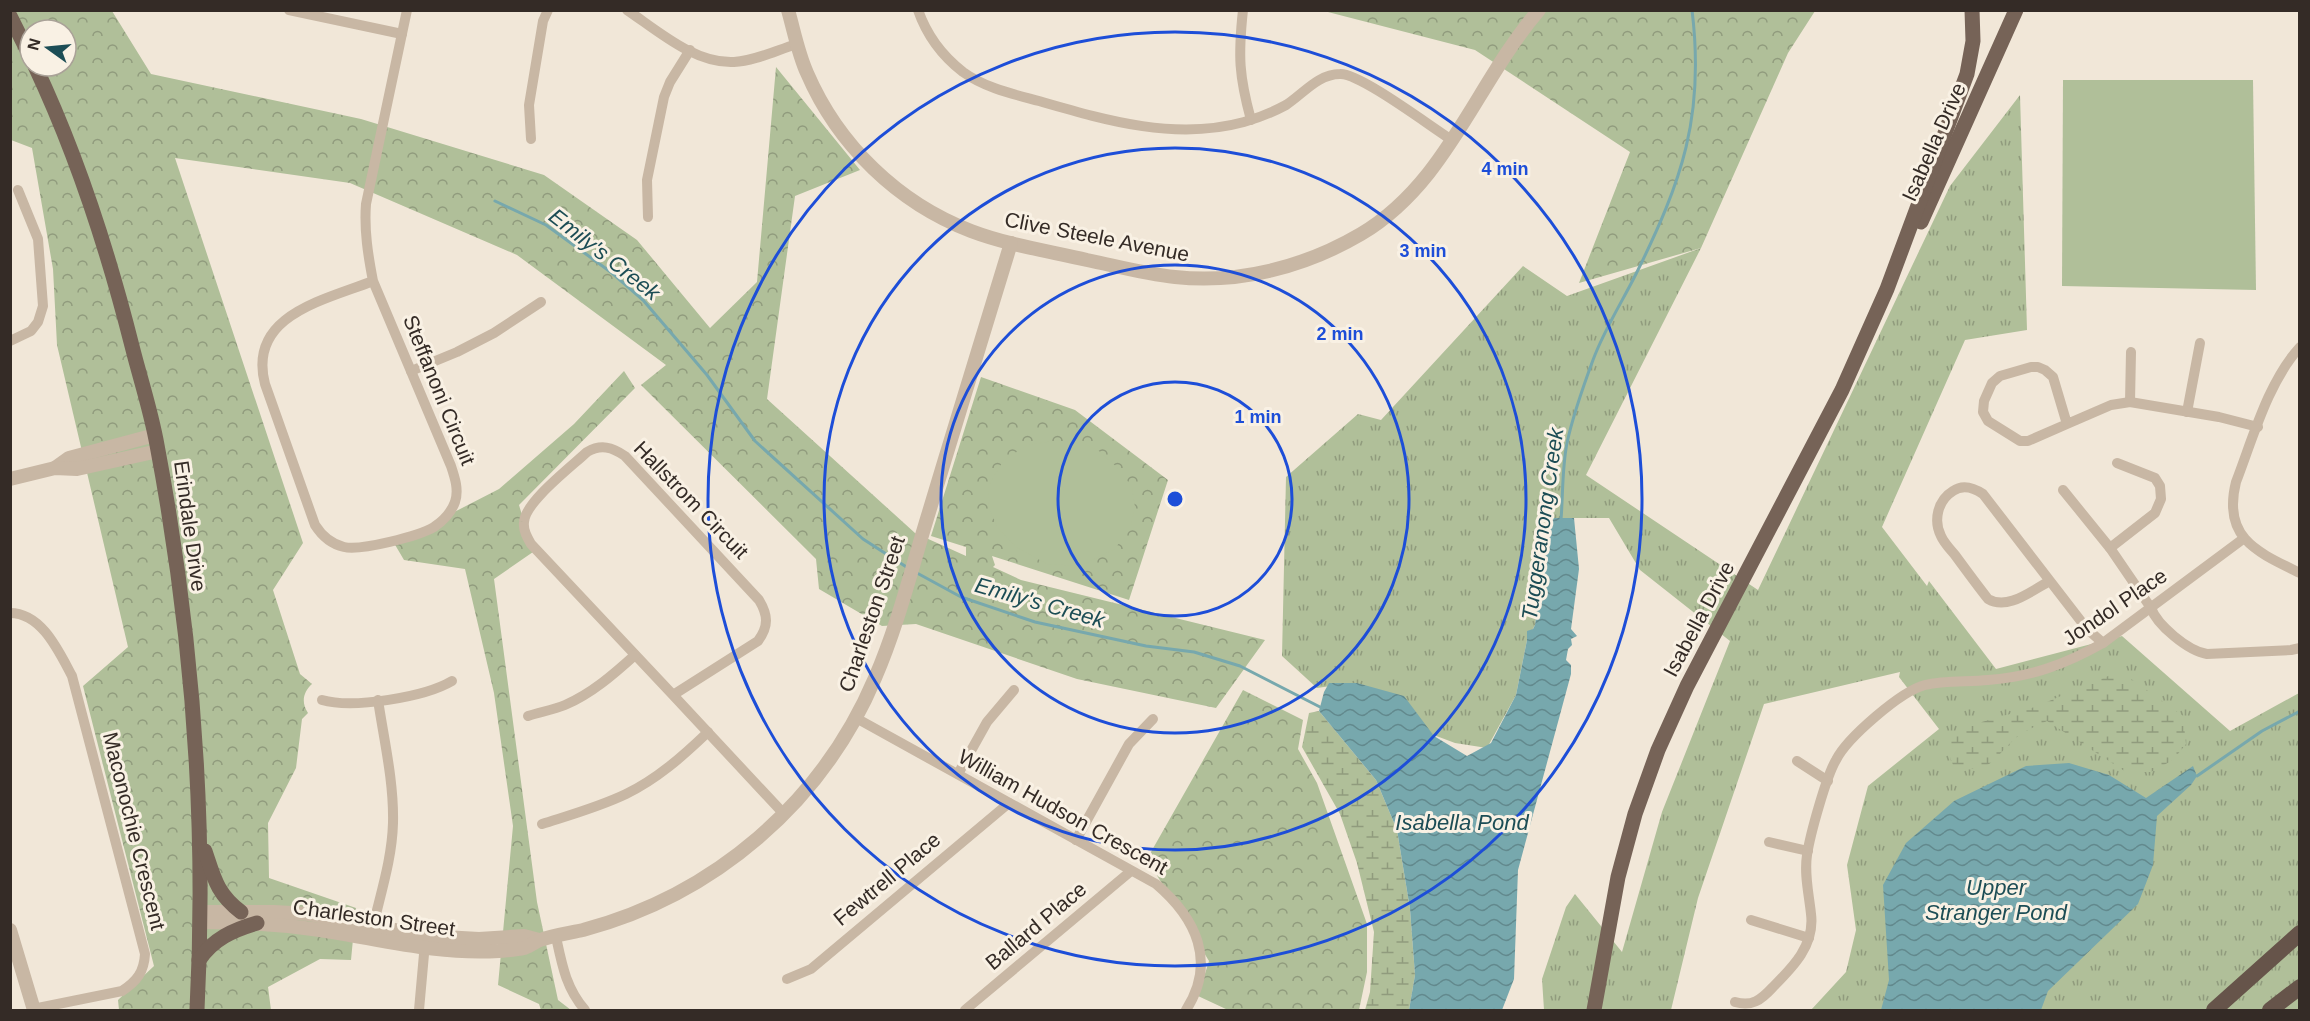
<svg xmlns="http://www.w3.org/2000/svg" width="2310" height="1021" viewBox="0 0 2310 1021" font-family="Helvetica,sans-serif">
	<defs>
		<pattern id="grass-tufts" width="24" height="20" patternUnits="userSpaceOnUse" patternTransform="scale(1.5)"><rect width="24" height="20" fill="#b0bf99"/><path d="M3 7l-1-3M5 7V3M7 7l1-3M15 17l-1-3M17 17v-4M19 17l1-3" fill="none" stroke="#909b7d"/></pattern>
		<pattern id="forest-crowns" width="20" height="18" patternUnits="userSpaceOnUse" patternTransform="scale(1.5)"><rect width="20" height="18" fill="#b0bf99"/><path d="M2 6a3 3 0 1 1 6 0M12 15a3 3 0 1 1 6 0" fill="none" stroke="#909b7d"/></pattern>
		<pattern id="wetland-marsh" width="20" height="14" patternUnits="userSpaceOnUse" patternTransform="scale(1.5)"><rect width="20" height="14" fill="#b0bf99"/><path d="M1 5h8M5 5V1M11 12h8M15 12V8" fill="none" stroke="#909b7d"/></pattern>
		<pattern id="water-waves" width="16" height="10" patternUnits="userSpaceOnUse" patternTransform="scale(1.5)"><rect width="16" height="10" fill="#77a8ad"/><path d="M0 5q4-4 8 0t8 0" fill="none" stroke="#62898d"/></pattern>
	</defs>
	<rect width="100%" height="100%" fill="#f1e7d8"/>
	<!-- grass -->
	<polygon fill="url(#grass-tufts)" points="2020,95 2027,330 1965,340 1882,527 1927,586 1929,581 1996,669 2122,636 2230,731 2299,693 2299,1010 1811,1010 1846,972 1856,930 1847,865 1868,786 1939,729 1899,677 1900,672 1764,704 1698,898 1671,1010 1544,1010 1542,979 1566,907 1575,894 1622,952 1662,812 1730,641 1640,570 1609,518 1552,518 1535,625 1527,640 1516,695 1487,748 1455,743 1407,725 1338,685 1317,688 1282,656 1286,477 1358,414 1381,420 1523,266 1567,296 1701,248 1586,475 1758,590 1950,186"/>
	<!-- forest -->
	<g fill="url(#forest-crowns)" fill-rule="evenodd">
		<path d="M10 11H112L151 74 361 119 544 175 637 240 710 328 757 282 776 67 860 170 795 196 767 399 915 533 966 556V547L931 536 981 377 1075 410 1168 480 1129 600 992 556 995 565 993 567 1021 580 1265 640 1216 708 1077 679 916 624 882 626 819 589 816 559 641 385 666 365 517 255 350 183 175 158 303 543 273 590 300 674 312 684C303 692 301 703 308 713L302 719 296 768 268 823 269 878 356 908 351 960 320 959 268 987 271 1010H119L118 1000 154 966 83 686 128 647 57 345 53 269 32 148 11 140ZM30 30H66V66H30Z"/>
		<polygon points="1324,11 1815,11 1788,53 1701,248 1579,283 1630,152 1475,50"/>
		<polygon points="624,371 635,388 519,505 533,552 494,579 537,902 558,1000 571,1010 541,1010 539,1004 498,985 513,826 494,693 465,569 404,560 394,543 499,489 574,424"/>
		<polygon points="1243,690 1303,720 1298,749 1317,783 1367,924 1367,972 1359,1010 1228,1010 1198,996 1209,961 1147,859"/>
	</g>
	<!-- wetland -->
	<g fill="url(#wetland-marsh)">
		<path d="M2120 671 2183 716 2186 744 2173 760 2151 772H2126L2047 721C2037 726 2025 730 2017 737 1991 759 1995 773 1954 767 1947 751 1945 742 1957 729L2035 707Z"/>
		<polygon points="1319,711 1376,780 1397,830 1410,909 1415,975 1409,1010 1365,1010 1370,992 1374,932 1357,863 1340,814 1302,747 1309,713"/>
	</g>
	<!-- pitch -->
	<g fill="#b0bf99">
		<polygon points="2063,80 2253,80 2256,290 2062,286"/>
		<polygon points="1054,441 1079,441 1099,451 1120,470 1132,488 1135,507 1131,525 1115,549 1080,566 1047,564 1016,547 999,529 988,508 989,485 1003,461 1027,445"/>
	</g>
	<!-- water -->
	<g fill="url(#water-waves)">
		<polygon points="1551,518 1574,518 1579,569 1571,629 1577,636 1571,639 1572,645 1568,649 1566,660 1571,665 1571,674 1518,870 1514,979 1502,1010 1409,1010 1415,975 1410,909 1397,830 1376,780 1319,711 1324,692 1329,683 1357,683 1404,696 1434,736 1467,756 1491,743 1516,695 1527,640 1527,631 1533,629 1535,625"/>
		<polygon points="2069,763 2109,775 2146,798 2193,766 2197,776 2191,785 2157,816 2153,865 2138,904 2048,991 2041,1010 1881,1010 1889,980 1883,885 1906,843 1954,801 2026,766"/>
	</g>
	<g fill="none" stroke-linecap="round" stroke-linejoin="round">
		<!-- stream -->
		<g stroke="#77a8ad" stroke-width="3">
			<polyline points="495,201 546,225 612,273 643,300 707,375 755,441 863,539 908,568"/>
			<path d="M1561 520C1563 495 1562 468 1567 443 1573 415 1583 387 1593 360 1604 330 1622 302 1636 274 1682 181 1705 116 1692 10"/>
			<polyline points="917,573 961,597 1035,622 1146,646 1194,652 1240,666 1322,708"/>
			<polyline points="2197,776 2262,731 2300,711"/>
		</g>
		<!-- minor -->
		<g stroke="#c8b7a4" stroke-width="10">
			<polyline points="289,10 402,34"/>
			<path d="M627 10C658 31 695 64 734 62 755 61 777 50 797 44"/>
			<path d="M918 10C927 36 941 55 963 72 985 88 1013 94 1039 101 1105 120 1175 141 1244 122 1258 118 1273 112 1286 105 1303 94 1318 74 1340 74 1360 73 1431 127 1452 140"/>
			<path d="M1243 10C1238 56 1239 76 1251 120"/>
			<polyline points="531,139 529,105 543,21 548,10"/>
			<polyline points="648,217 647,180 664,97 670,82 690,50"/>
			<path d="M373 281 451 466C455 478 459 490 455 502 451 513 443 521 434 527 419 536 361 551 344 547 331 544 322 536 315 525L265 384C247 315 325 300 373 281 368 255 364 230 366 204L407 10"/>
			<polyline points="10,341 31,331 38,322 43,306 38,239 18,190"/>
			<path d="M2300 347C2268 382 2253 438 2236 482 2222 538 2257 552 2300 573"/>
			<polyline points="411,371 457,352 494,333 541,302"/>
			<polyline points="2130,402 2131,352"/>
			<polyline points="2187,412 2200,343"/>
			<polyline points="2067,424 2028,441 2020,441 1988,421 1983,412 1984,401 1992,383 2000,376 2031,367 2038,367 2045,370 2053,377 2067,424 2111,405 2130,402 2219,417 2258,427"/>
			<path d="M2063 490 2110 548 2151 608C2157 625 2188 651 2207 654L2291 650 2300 648"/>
			<polyline points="2110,548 2155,513 2161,499 2160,486 2155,478 2117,463"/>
			<path d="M2050 581 1983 494C1974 488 1963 484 1953 491 1938 500 1933 520 1941 536 1944 543 1950 549 1955 555 1966 570 1977 585 1988 599 2008 611 2032 590 2050 581L2087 629 2103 643"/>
			<path d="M10 613C42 613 59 652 72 676L145 954C144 972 137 981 122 991L33 1009"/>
			<path d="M673 695 531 544C527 537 523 530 524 522 525 502 571 467 587 452 601 444 612 447 625 456L759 600C768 615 769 626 758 641L673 695 784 814"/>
			<path d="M322 700C353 709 425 697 452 681"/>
			<path d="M528 716C540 712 553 710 565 705 591 694 614 674 635 655"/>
			<path d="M856 718 1156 884C1196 918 1217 962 1186 1010"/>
			<polyline points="1797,761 1828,781"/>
			<polyline points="958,774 987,722 1014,690"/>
			<path d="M542 824C570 815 599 807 626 794 657 779 683 756 708 732"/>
			<polyline points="1076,840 1129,744 1153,719"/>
			<polyline points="1769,842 1808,851"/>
			<polyline points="1751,920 1809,938"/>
			<path d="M372 931C380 895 392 860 393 823 394 782 384 740 378 700"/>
			<path d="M556 937C562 965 566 988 585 1010"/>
			<polyline points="787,979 811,969 1009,803"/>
			<path d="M1735 1002C1752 1007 1761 1000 1773 987 1793 967 1815 945 1811 914 1809 894 1804 875 1807 855 1810 835 1826 777 1836 760 1847 738 1901 691 1925 685 1944 680 1968 682 1988 680 2031 677 2066 664 2103 643L2243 539"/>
			<polyline points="419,1010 425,943"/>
			<polyline points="965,1010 1131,871"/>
		</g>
		<!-- tertiary -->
		<g stroke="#c8b7a4" stroke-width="14">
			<path d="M788 10C794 31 798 53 807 73 838 145 898 203 971 231 1008 245 1048 251 1087 260 1116 266 1145 274 1175 277 1239 284 1305 267 1361 234 1447 183 1476 83 1539 10"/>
			<polyline points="55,468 69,458 155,435"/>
			<polyline points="10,479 55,468 77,469 158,451"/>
			<polyline points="201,912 274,912 309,914 426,936 479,939 524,936 539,940"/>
			<path d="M201 922C241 922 280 924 320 930 380 939 437 955 499 951 507 950 516 950 524 948 530 946 535 942 540 940 554 935 569 933 583 930 714 895 822 803 875 678 898 625 912 567 929 512 956 422 984 332 1011 243"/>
			<polyline points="10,930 34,1010"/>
		</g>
		<!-- primary -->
		<g stroke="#766357" stroke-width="15">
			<polyline points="10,16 30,56"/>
			<path d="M35 66C77 155 108 251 132 346 140 378 151 411 157 445 192 631 207 822 197 1010"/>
			<polyline points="1921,222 2016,10"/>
			<path d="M205 851C214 878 217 894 241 912"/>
			<path d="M199 960C213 939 233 930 257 923"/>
			<polyline points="1594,1010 1618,877 1635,814 1658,750 1687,686 1842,390 1887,289 1967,74 1973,41 1972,10"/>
		</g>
		<!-- trunk -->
		<g stroke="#66544a" stroke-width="16">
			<polyline points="2214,1010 2300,933"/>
			<polyline points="2270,1010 2300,987"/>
		</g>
	</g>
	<!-- distance rings -->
	<g fill="none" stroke="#1d4ed8" stroke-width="3">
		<circle cx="1175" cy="499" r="117"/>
		<circle cx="1175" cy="499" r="234"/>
		<circle cx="1175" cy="499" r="351"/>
		<circle cx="1175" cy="499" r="467"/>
	</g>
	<g text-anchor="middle" stroke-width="6" stroke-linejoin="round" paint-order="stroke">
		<!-- street labels -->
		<g font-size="21" fill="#342b26" stroke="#f9f1e4">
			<text transform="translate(1934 142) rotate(-66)" y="7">Isabella Drive</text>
			<text transform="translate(1097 237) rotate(11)" y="7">Clive Steele Avenue</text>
			<text transform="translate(439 390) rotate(68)" y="7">Steffanoni Circuit</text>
			<text transform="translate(691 500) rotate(46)" y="7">Hallstrom Circuit</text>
			<text transform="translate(190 526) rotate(82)" y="7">Erindale Drive</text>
			<text transform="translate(2115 607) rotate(-34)" y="7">Jondol Place</text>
			<text transform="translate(872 614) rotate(-71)" y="7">Charleston Street</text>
			<text transform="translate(1699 619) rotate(-62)" y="7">Isabella Drive</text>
			<text transform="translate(1063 812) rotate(29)" y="7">William Hudson Crescent</text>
			<text transform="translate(134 831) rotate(76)" y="7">Maconochie Crescent</text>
			<text transform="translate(887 879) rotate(-40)" y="7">Fewtrell Place</text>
			<text transform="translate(374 918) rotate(8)" y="7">Charleston Street</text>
			<text transform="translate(1036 926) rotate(-40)" y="7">Ballard Place</text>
		</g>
		<!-- water labels -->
		<g font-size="22" font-style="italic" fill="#1c4d55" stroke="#f9f1e4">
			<text transform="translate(605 254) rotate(38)" y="8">Emily's Creek</text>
			<text transform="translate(1542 524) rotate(-82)" y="8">Tuggeranong Creek</text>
			<text transform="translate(1040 602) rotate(16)" y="8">Emily's Creek</text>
			<text x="1462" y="830">Isabella Pond</text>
			<text x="1996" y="895">Upper<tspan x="1996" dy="25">Stranger Pond</tspan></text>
		</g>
	</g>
	<circle cx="1175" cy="499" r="9" fill="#1d4ed8" stroke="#f9f1e4" stroke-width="3"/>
	<g font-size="18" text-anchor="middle" font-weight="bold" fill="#1d4ed8" stroke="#f9f1e4" stroke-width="6" stroke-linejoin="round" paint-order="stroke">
		<text x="1505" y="175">4 min</text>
		<text x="1423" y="257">3 min</text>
		<text x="1340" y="340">2 min</text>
		<text x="1258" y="423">1 min</text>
	</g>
	<!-- border -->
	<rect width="2310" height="1021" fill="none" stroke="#342b26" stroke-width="24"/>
	<!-- north arrow -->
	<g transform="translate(48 48) rotate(285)"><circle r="28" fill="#f9f1e4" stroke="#aaa298" stroke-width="1.5"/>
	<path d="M0-4.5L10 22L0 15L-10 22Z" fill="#1c4d55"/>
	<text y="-9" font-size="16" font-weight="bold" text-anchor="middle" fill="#342b26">N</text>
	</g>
</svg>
